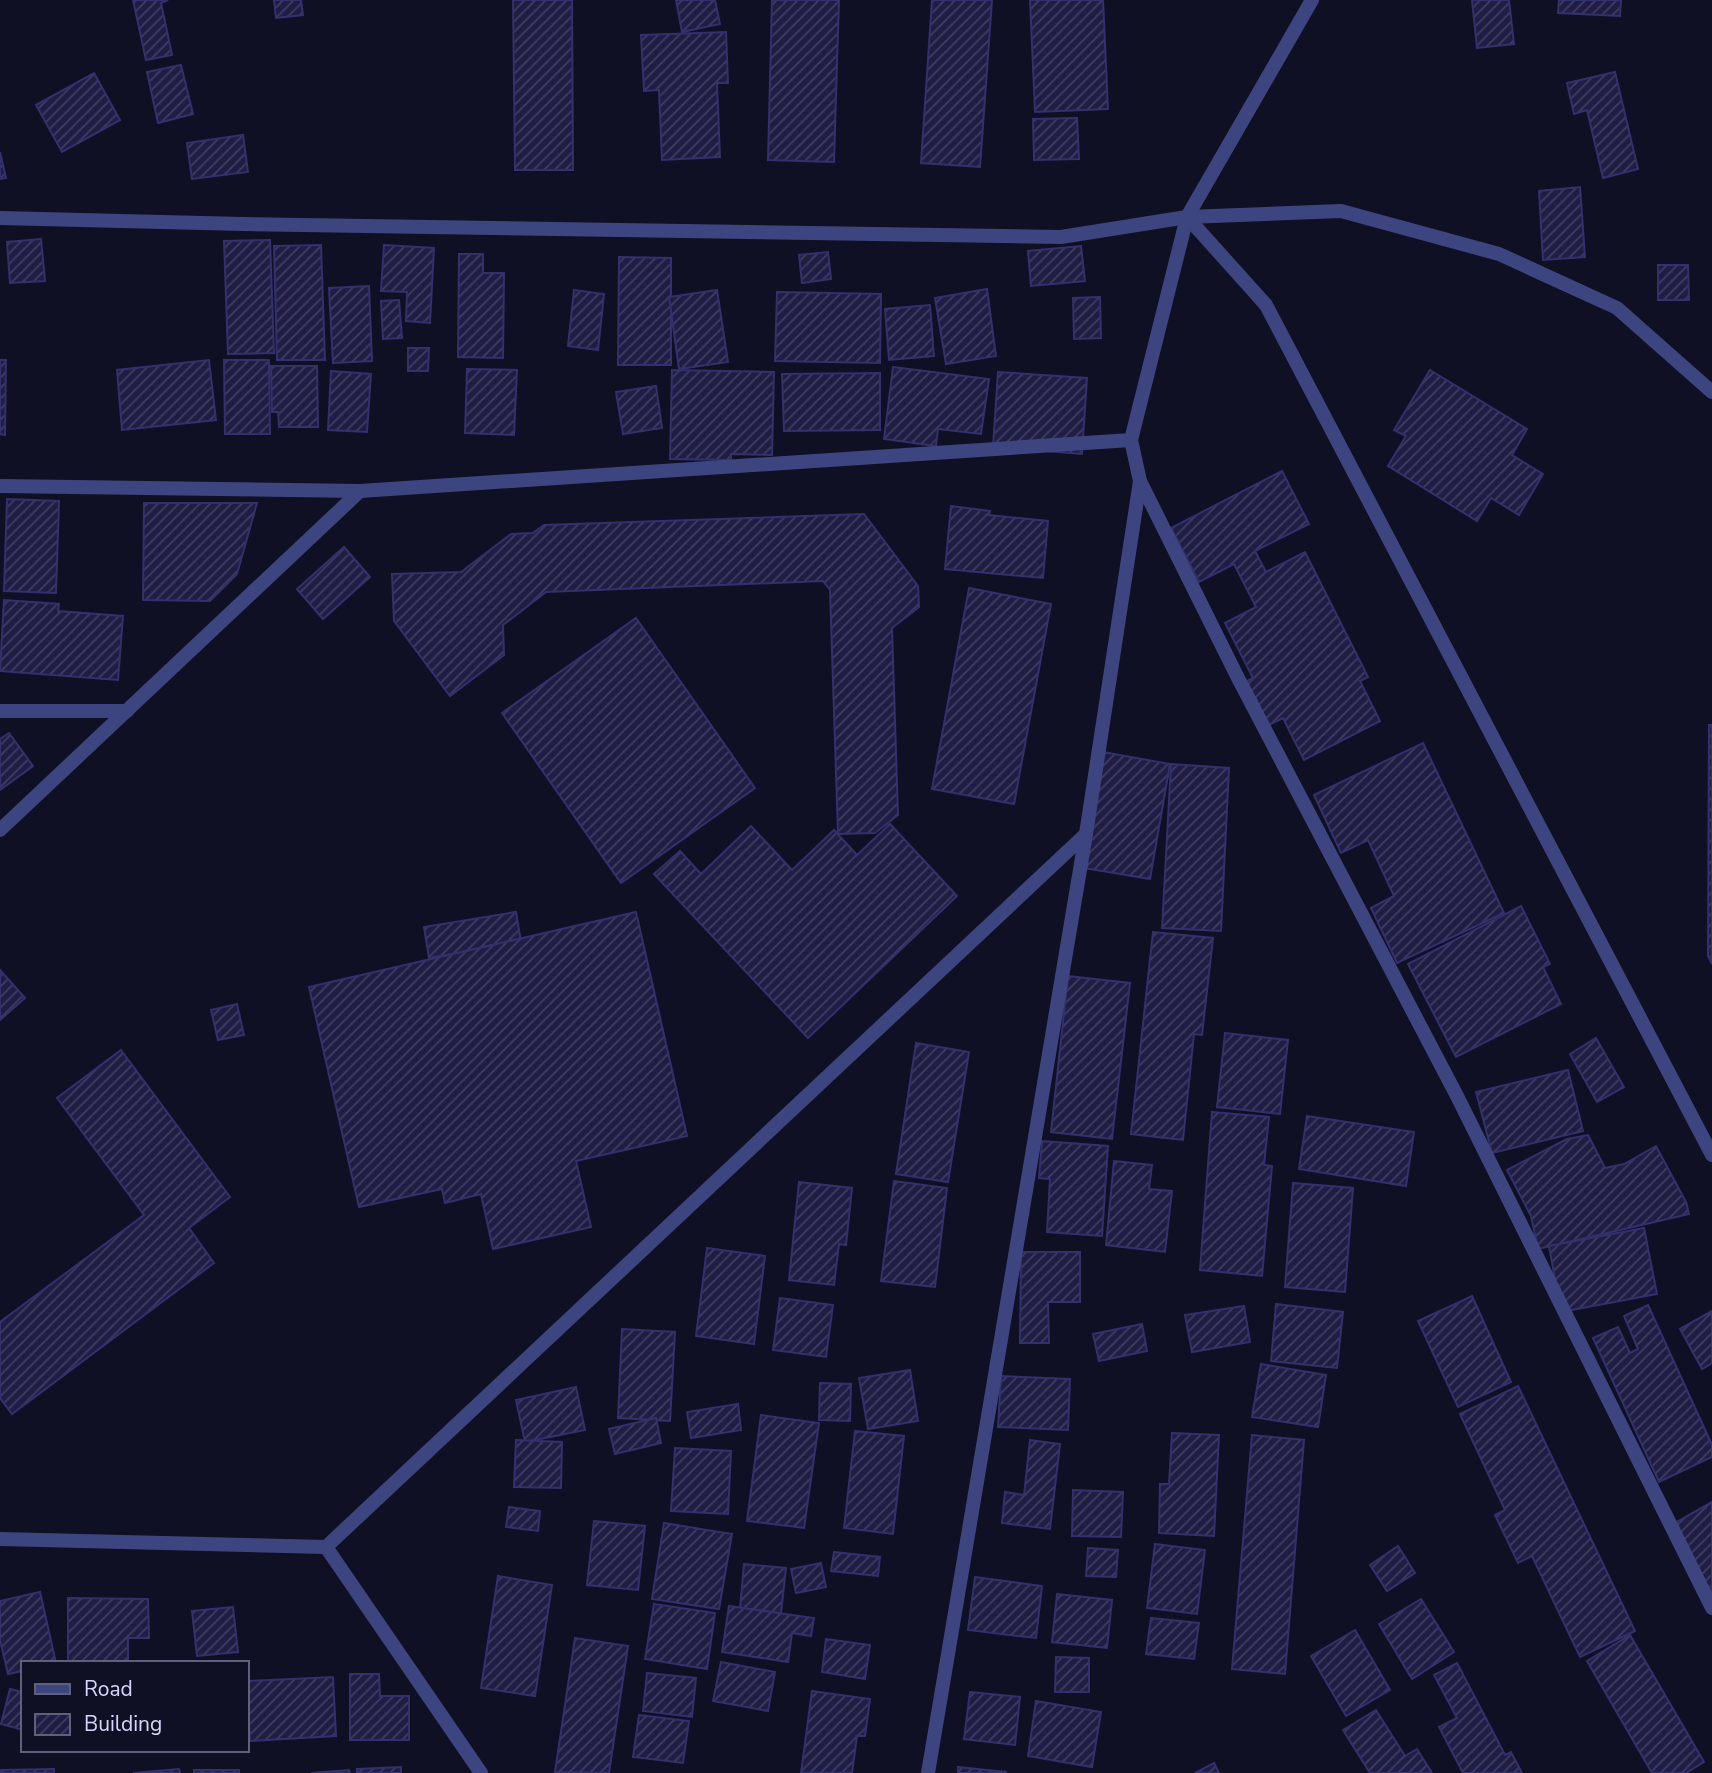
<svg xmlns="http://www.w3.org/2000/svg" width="1712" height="1773" viewBox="0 0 1712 1773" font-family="'Nunito Sans',sans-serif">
	<defs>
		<pattern id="building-hatch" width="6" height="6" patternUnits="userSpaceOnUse" patternTransform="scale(1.75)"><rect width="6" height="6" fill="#1f1d44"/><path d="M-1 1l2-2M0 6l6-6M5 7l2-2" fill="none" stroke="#3f3d60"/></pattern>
	</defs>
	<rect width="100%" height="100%" fill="#101024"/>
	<!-- building -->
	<g fill="url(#building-hatch)" stroke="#33306e" stroke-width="2">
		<polygon points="133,0 168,0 161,3 172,55 146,60"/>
		<polygon points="274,0 301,0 303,15 276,18"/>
		<polygon points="513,0 572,0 573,170 515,170"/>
		<polygon points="676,0 715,0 720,24 682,32"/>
		<polygon points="772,0 839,0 834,162 768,160"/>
		<polygon points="932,0 992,0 980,167 921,163"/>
		<polygon points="1030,0 1103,0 1108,109 1035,112"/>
		<polygon points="1472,0 1509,0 1514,44 1477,48"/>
		<polygon points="1559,0 1621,0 1620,16 1558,13"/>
		<polygon points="726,32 728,83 717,83 720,157 662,160 659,90 644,91 641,35"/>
		<polygon points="181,65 193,114 158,123 147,72"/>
		<polygon points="1615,72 1638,169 1603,178 1587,110 1574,114 1567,83"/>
		<polygon points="94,73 120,120 62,152 36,105"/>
		<polygon points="1077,118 1079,159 1034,160 1033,119"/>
		<polygon points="243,135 248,172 192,179 187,143"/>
		<polygon points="0,152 6,178 0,179"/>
		<polygon points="1580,187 1585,257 1543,260 1539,191"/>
		<polygon points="41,239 45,281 10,283 7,242"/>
		<polygon points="270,240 274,353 228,354 224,241"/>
		<polygon points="321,245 325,360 277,360 274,246"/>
		<polygon points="384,245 434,248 430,323 406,321 407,292 381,291"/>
		<polygon points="1081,246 1085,281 1031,286 1028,251"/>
		<polygon points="828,252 831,279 802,283 799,255"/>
		<polygon points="459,254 483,254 483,273 504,273 503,358 458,357"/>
		<polygon points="619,257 671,258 671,365 618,365"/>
		<polygon points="1658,265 1688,265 1689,300 1658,300"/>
		<polygon points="369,286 372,361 333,363 329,288"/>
		<polygon points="987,289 996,356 946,364 935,298"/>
		<polygon points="574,290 604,294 598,350 568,346"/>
		<polygon points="717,290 728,362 679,369 669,297"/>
		<polygon points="777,292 881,294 880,363 775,361"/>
		<polygon points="1100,297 1101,338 1074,339 1073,298"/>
		<polygon points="399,300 402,338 383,339 381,301"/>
		<polygon points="930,305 934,356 889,360 885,309"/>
		<polygon points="408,348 429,348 428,371 408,371"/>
		<polygon points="0,360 6,360 5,435 0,434"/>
		<polygon points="209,360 216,420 122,430 117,370"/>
		<polygon points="224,360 269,360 270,434 225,434"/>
		<polygon points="271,366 317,366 318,427 279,427 278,412 272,412"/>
		<polygon points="893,367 989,379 981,434 938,429 936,446 884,439"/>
		<polygon points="467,369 517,370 514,435 465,433"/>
		<polygon points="672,370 774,372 772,455 731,454 731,460 670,459"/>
		<polygon points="1430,370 1527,429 1512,455 1543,474 1519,515 1491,498 1477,521 1388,466 1406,436 1394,430"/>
		<polygon points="331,371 371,374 367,432 328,430"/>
		<polygon points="998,372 1087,378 1082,454 993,447"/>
		<polygon points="880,373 880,430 784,431 782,374"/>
		<polygon points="656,386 662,428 623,434 616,392"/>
		<polygon points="1282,471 1309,524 1255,551 1266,572 1305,552 1368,677 1360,681 1380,721 1304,760 1283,718 1263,728 1241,684 1253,678 1225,623 1256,607 1234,564 1199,582 1171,528"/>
		<polygon points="7,499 59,501 56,593 4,591"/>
		<polygon points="144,503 257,503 237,574 210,601 143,600"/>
		<polygon points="951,506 990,511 989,515 1048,521 1043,578 945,569"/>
		<polygon points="864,514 918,586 919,607 892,628 898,815 875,833 838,834 830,590 823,581 546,592 503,625 504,655 450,696 394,621 392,574 461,572 511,534 533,533 544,525"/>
		<polygon points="344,547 370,577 323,619 297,589"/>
		<polygon points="969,588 1051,604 1014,804 932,789"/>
		<polygon points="4,600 59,604 58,611 123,616 118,680 0,671"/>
		<polygon points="636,618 755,788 621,883 502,713"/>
		<polygon points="1709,725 1712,725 1712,964 1708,956"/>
		<polygon points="9,733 33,766 0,790 0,739"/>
		<polygon points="1423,743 1504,913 1397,963 1371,908 1394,896 1368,840 1341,853 1314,795"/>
		<polygon points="1103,752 1170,764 1150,879 1084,868"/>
		<polygon points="1171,764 1229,768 1221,931 1162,928"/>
		<polygon points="890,824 957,896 808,1038 654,874 680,851 701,874 751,826 792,870 834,830 857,855"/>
		<polygon points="1521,906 1550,964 1543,967 1561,1004 1456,1057 1408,964"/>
		<polygon points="516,912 521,942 429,958 424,927"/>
		<polygon points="636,912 687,1136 576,1161 591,1227 493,1249 481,1194 445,1203 442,1189 359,1207 309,987"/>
		<polygon points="1153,932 1213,938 1202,1035 1194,1034 1183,1140 1131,1134"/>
		<polygon points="0,970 25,998 0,1020"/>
		<polygon points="1068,976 1130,983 1112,1139 1051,1132"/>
		<polygon points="237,1004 244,1035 218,1040 211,1010"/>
		<polygon points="1225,1033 1288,1040 1280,1114 1217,1107"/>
		<polygon points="1596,1038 1624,1087 1597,1102 1570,1054"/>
		<polygon points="916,1043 969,1052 948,1182 896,1174"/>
		<polygon points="121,1050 230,1197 189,1228 214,1263 12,1414 0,1398 0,1322 144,1215 57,1098"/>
		<polygon points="1568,1070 1583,1131 1492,1153 1476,1092"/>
		<polygon points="1212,1112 1269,1117 1264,1165 1272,1166 1262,1276 1200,1270"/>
		<polygon points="1307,1116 1414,1132 1406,1186 1299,1169"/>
		<polygon points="1588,1135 1605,1168 1624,1164 1656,1146 1686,1202 1689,1214 1538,1249 1531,1216 1507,1170 1567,1139"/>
		<polygon points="1042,1141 1108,1146 1102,1236 1047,1232 1050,1179 1039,1178"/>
		<polygon points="1114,1161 1152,1165 1149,1189 1172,1191 1165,1252 1106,1245"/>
		<polygon points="894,1181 947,1188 935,1287 881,1281"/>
		<polygon points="799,1182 852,1188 846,1245 839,1244 834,1285 789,1280"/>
		<polygon points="1293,1183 1353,1188 1345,1292 1285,1287"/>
		<polygon points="1644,1228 1657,1294 1561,1312 1549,1246"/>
		<polygon points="707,1248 765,1256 754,1344 696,1336"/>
		<polygon points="1021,1252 1080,1252 1080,1302 1048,1302 1049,1343 1020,1343"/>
		<polygon points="1472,1296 1511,1382 1458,1407 1418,1321"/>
		<polygon points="780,1298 833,1305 826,1357 773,1350"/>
		<polygon points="1276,1304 1343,1312 1337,1368 1271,1361"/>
		<polygon points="1648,1305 1712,1445 1712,1457 1659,1482 1593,1338 1618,1327 1630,1353 1638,1349 1624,1316"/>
		<polygon points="1244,1306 1250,1342 1192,1352 1185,1315"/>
		<polygon points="1712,1311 1712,1363 1702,1369 1680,1329"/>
		<polygon points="1142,1324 1147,1351 1099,1361 1093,1334"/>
		<polygon points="622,1329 675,1332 670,1421 618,1418"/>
		<polygon points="1261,1364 1326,1375 1318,1427 1252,1417"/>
		<polygon points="910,1370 918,1421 868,1429 859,1378"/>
		<polygon points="1001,1376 1070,1379 1068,1430 998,1427"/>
		<polygon points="820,1383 851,1384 850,1421 819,1420"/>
		<polygon points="1518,1386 1635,1631 1580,1657 1532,1556 1518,1563 1495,1515 1505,1510 1460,1414"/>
		<polygon points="576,1387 585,1430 525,1442 516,1400"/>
		<polygon points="738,1404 741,1430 691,1438 687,1412"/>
		<polygon points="761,1415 819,1423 804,1528 747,1521"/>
		<polygon points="656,1418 661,1443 615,1454 609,1429"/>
		<polygon points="855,1431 904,1436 893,1534 844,1528"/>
		<polygon points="1172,1433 1219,1435 1214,1536 1159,1533 1160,1484 1169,1484"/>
		<polygon points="1252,1435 1304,1440 1285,1674 1232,1669"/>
		<polygon points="516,1440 562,1442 561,1488 514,1487"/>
		<polygon points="1030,1440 1060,1444 1050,1529 1002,1523 1005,1492 1024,1495"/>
		<polygon points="675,1448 731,1451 728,1514 671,1511"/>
		<polygon points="1073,1490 1123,1492 1121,1537 1072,1536"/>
		<polygon points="1712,1502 1712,1610 1666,1528"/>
		<polygon points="509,1507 540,1511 538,1531 506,1527"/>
		<polygon points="594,1521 645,1526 638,1590 587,1585"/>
		<polygon points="664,1523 732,1534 719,1609 652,1599"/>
		<polygon points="1155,1544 1205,1550 1197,1614 1147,1608"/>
		<polygon points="1398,1546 1415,1573 1387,1591 1370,1565"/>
		<polygon points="1088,1548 1118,1550 1116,1577 1086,1576"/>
		<polygon points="834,1552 880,1557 878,1576 831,1571"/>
		<polygon points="821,1563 826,1587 796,1593 791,1569"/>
		<polygon points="744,1564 786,1568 781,1613 740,1608"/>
		<polygon points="498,1576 552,1585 535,1696 481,1688"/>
		<polygon points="975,1577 1042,1586 1036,1638 968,1630"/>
		<polygon points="40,1592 56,1663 23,1663 23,1671 8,1674 0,1640 0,1601"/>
		<polygon points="1057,1594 1112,1600 1107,1648 1052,1642"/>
		<polygon points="68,1598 148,1599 149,1638 128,1638 128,1663 68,1663"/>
		<polygon points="1421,1599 1454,1652 1412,1679 1379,1624"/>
		<polygon points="654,1604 715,1613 707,1669 645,1659"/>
		<polygon points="729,1606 814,1618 811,1636 792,1633 788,1662 722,1652"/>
		<polygon points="233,1607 238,1652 197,1656 192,1611"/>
		<polygon points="1151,1618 1199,1623 1194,1659 1146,1654"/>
		<polygon points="1355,1630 1390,1690 1346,1716 1311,1656"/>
		<polygon points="1630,1635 1704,1762 1686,1773 1652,1773 1587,1661"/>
		<polygon points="575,1638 628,1646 609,1773 555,1772"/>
		<polygon points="826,1639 870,1645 865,1679 822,1672"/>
		<polygon points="1056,1657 1089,1658 1089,1692 1055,1692"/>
		<polygon points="721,1662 775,1672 768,1711 713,1701"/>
		<polygon points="1457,1663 1505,1755 1511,1752 1522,1773 1463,1773 1439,1727 1457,1718 1434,1675"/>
		<polygon points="647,1673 696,1678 692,1717 643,1711"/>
		<polygon points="350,1674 379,1674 380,1696 409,1696 409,1740 350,1740"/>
		<polygon points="333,1677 336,1736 250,1741 247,1681"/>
		<polygon points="10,1689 23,1692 23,1730 1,1724"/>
		<polygon points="812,1691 870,1699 865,1736 857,1736 852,1773 801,1773"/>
		<polygon points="970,1692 1020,1697 1015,1745 964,1739"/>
		<polygon points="1036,1701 1101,1712 1092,1767 1028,1756"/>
		<polygon points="1376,1710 1405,1756 1417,1749 1432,1773 1370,1773 1343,1730"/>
		<polygon points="639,1715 689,1721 683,1763 633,1757"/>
		<polygon points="1214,1763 1219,1773 1195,1773"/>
		<polygon points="401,1767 401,1773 357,1773 357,1769"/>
		<polygon points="958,1767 1006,1772 1006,1773 958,1773"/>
		<polygon points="54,1769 54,1773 0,1773 0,1770"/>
		<polygon points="179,1769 180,1773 133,1773"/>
		<rect x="194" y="1770" width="45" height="3"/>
		<polygon points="349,1770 350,1773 311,1773"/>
	</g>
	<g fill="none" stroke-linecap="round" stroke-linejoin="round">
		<!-- minor -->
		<g stroke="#3d4580" stroke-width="14">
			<polyline points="1187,217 1266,305 1712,1155"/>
			<polyline points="0,218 243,224 1061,237 1187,217 1341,211 1499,254 1617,308 1712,392"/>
			<polyline points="1140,481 1238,678 1457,1096 1712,1608"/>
			<polyline points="0,486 360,491 1131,440"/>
			<polyline points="0,711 127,711"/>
			<polyline points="0,830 360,491"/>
			<polyline points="0,1539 326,1547 1086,834"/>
			<polyline points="326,1547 481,1773"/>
			<polyline points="928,1773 1086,834 1140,481 1131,440 1187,217 1312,0"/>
		</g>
	</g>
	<!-- legend -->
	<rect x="21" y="1661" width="228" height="91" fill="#101024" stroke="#5f607b" stroke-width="2"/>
	<rect x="35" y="1684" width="35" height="10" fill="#3d4580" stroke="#5f607b" stroke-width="2"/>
	<text x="84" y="1696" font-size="21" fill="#d5d7fd">Road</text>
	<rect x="35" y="1714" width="35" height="21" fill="url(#building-hatch)" stroke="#5f607b" stroke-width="2"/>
	<text x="84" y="1731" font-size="21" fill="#d5d7fd">Building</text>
</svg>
